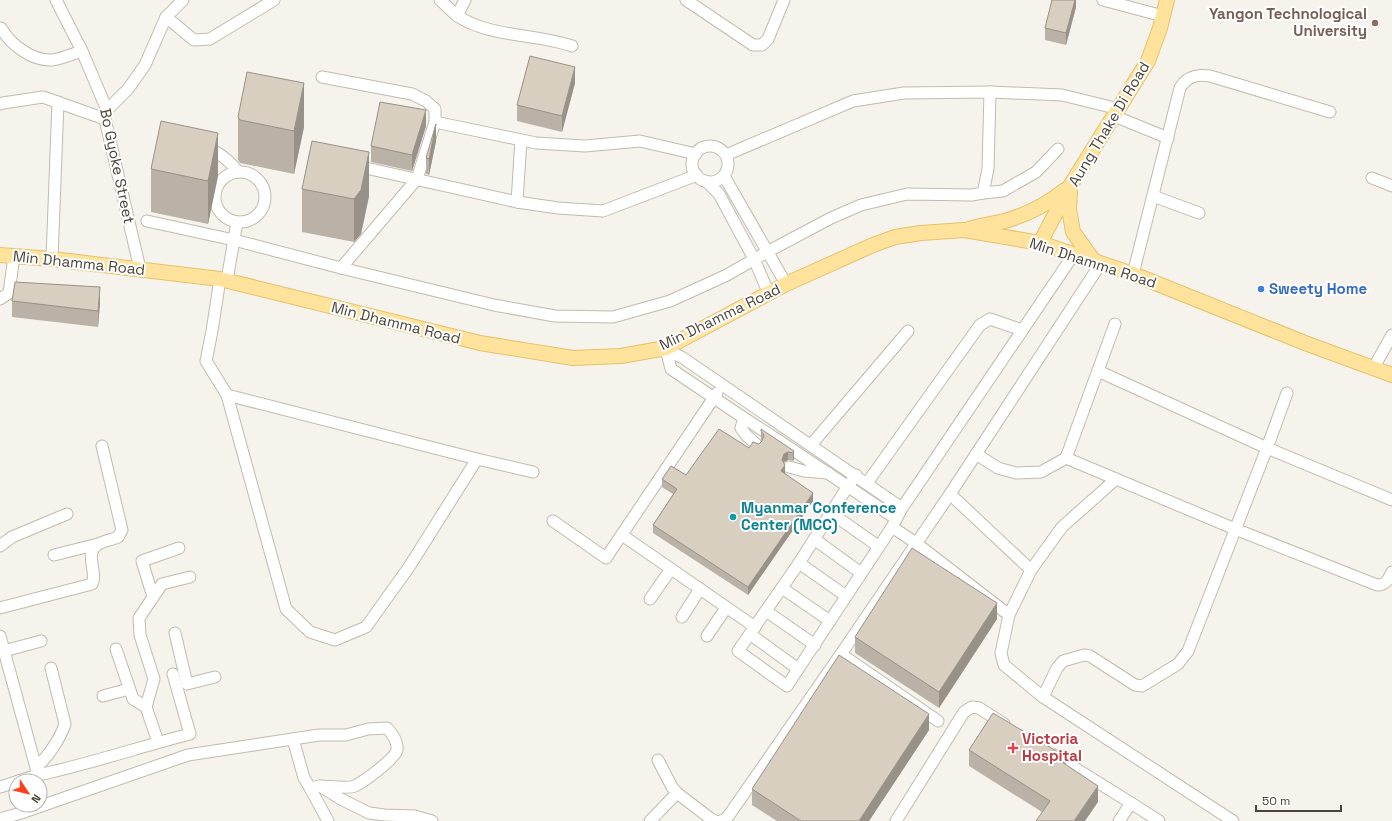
<svg xmlns="http://www.w3.org/2000/svg" width="1392" height="821" viewBox="0 0 1392 821" font-family="'Space Grotesk',sans-serif">
	<rect width="100%" height="100%" fill="#f6f3ec"/>
	<g fill="none" stroke-linecap="round" stroke-linejoin="round">
		<!-- minor casing -->
		<g stroke="#c2bbae" stroke-width="13">
			<g id="minor">
				<polyline points="56,0 82,51 107,110 105,119 140,269"/>
				<path d="M440 0C446 5 452 12 459 17 493 38 535 33 572 46"/>
				<polyline points="686,0 753,45 762,45 768,39 784,0"/>
				<polyline points="1103,0 1163,16"/>
				<polyline points="457,16 465,0"/>
				<polyline points="166,17 194,40 210,39 274,0"/>
				<path d="M1 28C11 45 32 61 52 60 62 59 72 54 82 51"/>
				<polyline points="322,77 412,94 426,101 435,109 435,122 417,179 341,268"/>
				<polyline points="0,104 3,103 43,97 105,119"/>
				<polyline points="107,110 128,89 145,65 166,17 183,0"/>
				<polyline points="1114,116 1168,138"/>
				<polyline points="435,122 536,143 585,146 640,141 696,154"/>
				<circle cx="710" cy="164" r="18"/>
				<path d="M206 148C218 151 231 162 238 172"/>
				<polyline points="726,155 853,101 904,93 990,92 1062,95 1119,109"/>
				<polyline points="357,166 517,202 558,208 603,211 697,175"/>
				<circle cx="240" cy="197" r="25"/>
				<polyline points="724,176 786,284"/>
				<polyline points="1372,178 1392,186"/>
				<polyline points="706,181 719,194 754,259 769,294"/>
				<polyline points="983,193 1003,191 1036,172 1058,149"/>
				<polyline points="1153,196 1199,213"/>
				<polyline points="517,202 521,140"/>
				<polyline points="147,221 234,240 341,268 494,305 555,316 613,317 670,301 727,275 767,252 831,218 861,205 907,194 972,195 983,193 988,169 990,92"/>
				<polyline points="52,259 58,102"/>
				<path d="M1133 274 1180 88C1187 76 1197 74 1210 76L1330 112"/>
				<polyline points="220,279 212,331 206,361 227,395 286,609 310,632 335,640 366,627 409,567 477,459 533,472"/>
				<polyline points="227,280 237,222"/>
				<polyline points="0,299 9,293 14,256"/>
				<path d="M657 349C666 353 675 353 683 358L902 508"/>
				<polyline points="667,353 671,369 744,418 781,442 895,518"/>
				<polyline points="1374,367 1392,335"/>
				<polyline points="1098,371 1267,448 1392,500"/>
				<polyline points="227,395 477,459"/>
				<polyline points="744,418 741,428 746,435 757,445"/>
				<polyline points="811,445 908,331"/>
				<polyline points="976,454 998,468 1016,473 1041,472 1066,458 1115,324"/>
				<path d="M1066 458 1235 529 1377 585C1386 585 1388 580 1392 572"/>
				<polyline points="789,467 804,471 828,473"/>
				<polyline points="856,475 848,486 799,563 738,651 787,686 892,527 902,508 1074,254"/>
				<polyline points="867,483 980,325 990,319 1022,330"/>
				<polyline points="950,494 1031,570 1009,615"/>
				<polyline points="831,513 878,546"/>
				<polyline points="553,521 606,558 717,393"/>
				<polyline points="892,527 916,543 1009,615 1001,653 1004,665 1043,697 1233,821"/>
				<polyline points="622,535 755,627"/>
				<polyline points="814,539 861,573"/>
				<polyline points="0,546 12,537 67,514"/>
				<polyline points="54,555 98,544"/>
				<polyline points="799,563 846,596"/>
				<polyline points="1031,570 1062,527 1116,479"/>
				<polyline points="782,588 830,621"/>
				<polyline points="153,597 142,561 179,548"/>
				<polyline points="650,599 671,569"/>
				<path d="M0 608 92 584C98 572 84 554 97 545 102 541 112 540 118 537L122 530 102 446"/>
				<polyline points="766,611 815,645"/>
				<polyline points="682,617 700,589"/>
				<polyline points="175,633 187,684 215,677"/>
				<polyline points="750,634 798,669"/>
				<polyline points="0,636 38,775 18,781"/>
				<polyline points="707,636 726,608"/>
				<polyline points="116,649 133,699 146,707"/>
				<polyline points="4,651 41,641"/>
				<polyline points="841,654 938,721"/>
				<polyline points="103,696 129,689"/>
				<polyline points="1043,697 1057,668 1063,661 1084,655 1090,656 1135,685 1142,686 1178,664 1188,651 1267,448 1287,393"/>
				<polyline points="293,739 304,778 310,788 320,786 341,799 369,813 385,815 415,816 432,821"/>
				<polyline points="158,742 146,707 154,679 140,635 139,618 162,584 190,577"/>
				<polyline points="1054,755 1131,803"/>
				<polyline points="658,760 672,787 677,793 711,819 715,821"/>
				<path d="M36 767C47 759 61 737 65 724L51 668"/>
				<path d="M38 775C90 764 139 747 190 734L173 674"/>
				<polyline points="0,787 16,782"/>
				<polyline points="310,788 328,821"/>
				<path d="M0 819 21 813 188 755 319 735H346L368 729 387 728C392 733 398 742 397 750 395 759 363 782 355 786 347 789 329 786 320 786"/>
				<polyline points="650,821 677,793"/>
				<polyline points="721,821 727,818 841,654 950,494 1101,263"/>
				<polyline points="896,821 964,712 972,707 979,708 1004,724"/>
				<polyline points="1119,821 1131,803 1159,821"/>
			</g>
		</g>
		<!-- major casing -->
		<g stroke="#e6c16a" stroke-width="16">
			<g id="major">
				<polyline points="1070,191 1069,209 1073,232 1094,261"/>
				<path d="M969 229C981 225 995 224 1008 220 1028 214 1049 203 1065 190"/>
				<polyline points="1040,243 1070,186 1148,61 1160,28 1167,0"/>
				<polyline points="0,255 52,259 220,279 480,343 573,358 621,356 666,348 786,284 873,245 895,237 921,233 964,230 1040,243 1133,274 1305,343 1392,375"/>
			</g>
		</g>
		<!-- minor -->
		<use href="#minor" stroke="#fff" stroke-width="11"/>
		<!-- major -->
		<use href="#major" stroke="#ffe39c" stroke-width="14"/>
	</g>
	<!-- wall -->
	<g fill="#bab2a6">
		<polygon points="1076,0 1076,7 1066,45 1045,40 1045,28"/>
		<polygon points="575,83 562,132 517,121 517,105"/>
		<polygon points="238,117 304,127 294,174 240,163 238,160"/>
		<polygon points="426,126 412,171 371,162 371,146"/>
		<polygon points="436,141 429,175 426,174 426,158"/>
		<polygon points="151,169 218,176 208,224 151,212"/>
		<polygon points="302,189 369,196 361,234 354,242 302,232"/>
		<polygon points="12,301 100,303 98,327 12,317"/>
		<polygon points="761,431 794,451 794,459 793,461 788,460 784,462 785,473 813,501 748,595 653,533 653,525 673,494 662,487 662,479 686,475 759,444 762,441 761,439"/>
		<polygon points="997,619 939,708 855,653 855,637"/>
		<polygon points="929,730 869,821 777,821 752,805 752,789"/>
		<polygon points="969,750 1066,765 1098,802 1042,812 969,766"/>
	</g>
	<!-- shaded-wall -->
	<g fill="#979187">
		<polygon points="1075,0 1076,0 1076,7 1066,45 1066,33"/>
		<polygon points="575,67 575,83 562,132 562,116"/>
		<polygon points="304,83 304,127 294,174 294,131"/>
		<polygon points="426,110 426,126 412,171 412,155"/>
		<polygon points="436,124 436,141 429,175 429,159"/>
		<polygon points="218,133 218,176 208,224 208,181"/>
		<polygon points="369,152 369,196 361,234 354,242 354,199"/>
		<polygon points="100,287 100,303 98,327 98,311"/>
		<polygon points="794,451 794,459 793,461 793,453"/>
		<polygon points="788,452 788,460 784,462 782,460 784,454"/>
		<polygon points="785,465 785,473 781,479 781,471"/>
		<polygon points="813,493 813,501 748,595 748,587"/>
		<polygon points="997,603 997,619 939,708 939,692"/>
		<polygon points="929,714 929,730 869,821 859,821"/>
		<polygon points="1066,757 1066,773 1062,762"/>
		<polygon points="1098,786 1098,802 1085,821 1074,821"/>
	</g>
	<!-- building -->
	<g fill="#d8cfc1" stroke="#979187">
		<polygon points="1052,0 1075,0 1066,33 1045,28"/>
		<polygon points="530,56 575,67 562,116 517,105"/>
		<polygon points="247,72 304,83 294,131 240,120 238,117"/>
		<polygon points="380,102 426,110 412,155 371,146"/>
		<polygon points="161,121 218,133 208,181 151,169"/>
		<polygon points="436,124 429,159 426,158"/>
		<polygon points="312,141 369,152 361,190 354,199 302,189"/>
		<polygon points="15,282 100,287 98,311 12,301"/>
		<polygon points="719,429 749,448 753,442 759,444 762,441 764,435 761,431 761,429 794,451 793,453 788,452 784,454 782,460 785,465 781,471 813,493 748,587 653,525 677,489 662,479 671,466 686,475"/>
		<polygon points="912,548 997,603 939,692 855,637"/>
		<polygon points="839,655 929,714 859,821 801,821 752,789"/>
		<polygon points="993,713 1066,757 1062,762 1098,786 1074,821 1036,821 1050,801 969,750"/>
	</g>
	<!-- markers -->
	<circle fill="#8d6e63" stroke="#fff" stroke-width="1.5" cx="1375" cy="23" r="4"/>
	<circle fill="#3f7fe0" stroke="#fff" stroke-width="1.5" cx="1261" cy="289" r="4"/>
	<circle fill="#0f9aa8" stroke="#fff" stroke-width="1.5" cx="733" cy="517" r="4"/>
	<path fill="#e0444e" stroke="#fff" stroke-width="1.5" d="M1011 742h4v4h4v4h-4v4h-4v-4h-4v-4h4z"/>
	<g text-anchor="middle" stroke-width="4" stroke-linejoin="round" paint-order="stroke">
		<!-- education labels -->
		<g font-size="15" font-weight="bold" fill="#785e54" stroke="#fff" text-anchor="end">
			<text x="1367" y="19">Yangon Technological<tspan x="1367" dy="17">University</tspan></text>
		</g>
		<!-- street labels -->
		<g font-size="15" fill="#4b4439" stroke="#fff">
			<text transform="translate(1109 124) rotate(-59)" y="5">Aung Thake Di Road</text>
			<text transform="translate(117 166) rotate(78)" y="5">Bo Gyoke Street</text>
			<text transform="translate(79 263) rotate(6)" y="5">Min Dhamma Road</text>
			<text transform="translate(1093 263) rotate(18)" y="5">Min Dhamma Road</text>
			<text transform="translate(720 317) rotate(-26)" y="5">Min Dhamma Road</text>
			<text transform="translate(396 323) rotate(14)" y="5">Min Dhamma Road</text>
		</g>
		<!-- shop labels -->
		<g font-size="15" font-weight="bold" fill="#366cbe" stroke="#fff" text-anchor="start">
			<text x="1269" y="294">Sweety Home</text>
		</g>
		<!-- culture labels -->
		<g font-size="15" font-weight="bold" fill="#0d838f" stroke="#fff" text-anchor="start">
			<text x="741" y="513">Myanmar Conference<tspan x="741" dy="17">Center (MCC)</tspan></text>
		</g>
		<!-- health labels -->
		<g font-size="15" font-weight="bold" fill="#be3a42" stroke="#fff" text-anchor="start">
			<text x="1022" y="744">Victoria<tspan x="1022" dy="17">Hospital</tspan></text>
		</g>
	</g>
	<!-- north arrow -->
	<g transform="translate(28 793) rotate(125)"><circle r="19" fill="#ffffff" stroke="#b7b4b0"/>
	<path d="M0-3L7 15L0 10L-7 15Z" fill="#fc3f1d"/>
	<text y="-6" font-size="11" font-weight="bold" text-anchor="middle" fill="#4b4439">N</text>
	</g>
	<!-- scale -->
	<path d="M1256 805v6h85v-6" fill="none" stroke="#4b4439" stroke-width="2"/>
	<text x="1262" y="805" font-size="12" fill="#4b4439" stroke="#ffffff" stroke-width="3" paint-order="stroke">50 m</text>
</svg>
